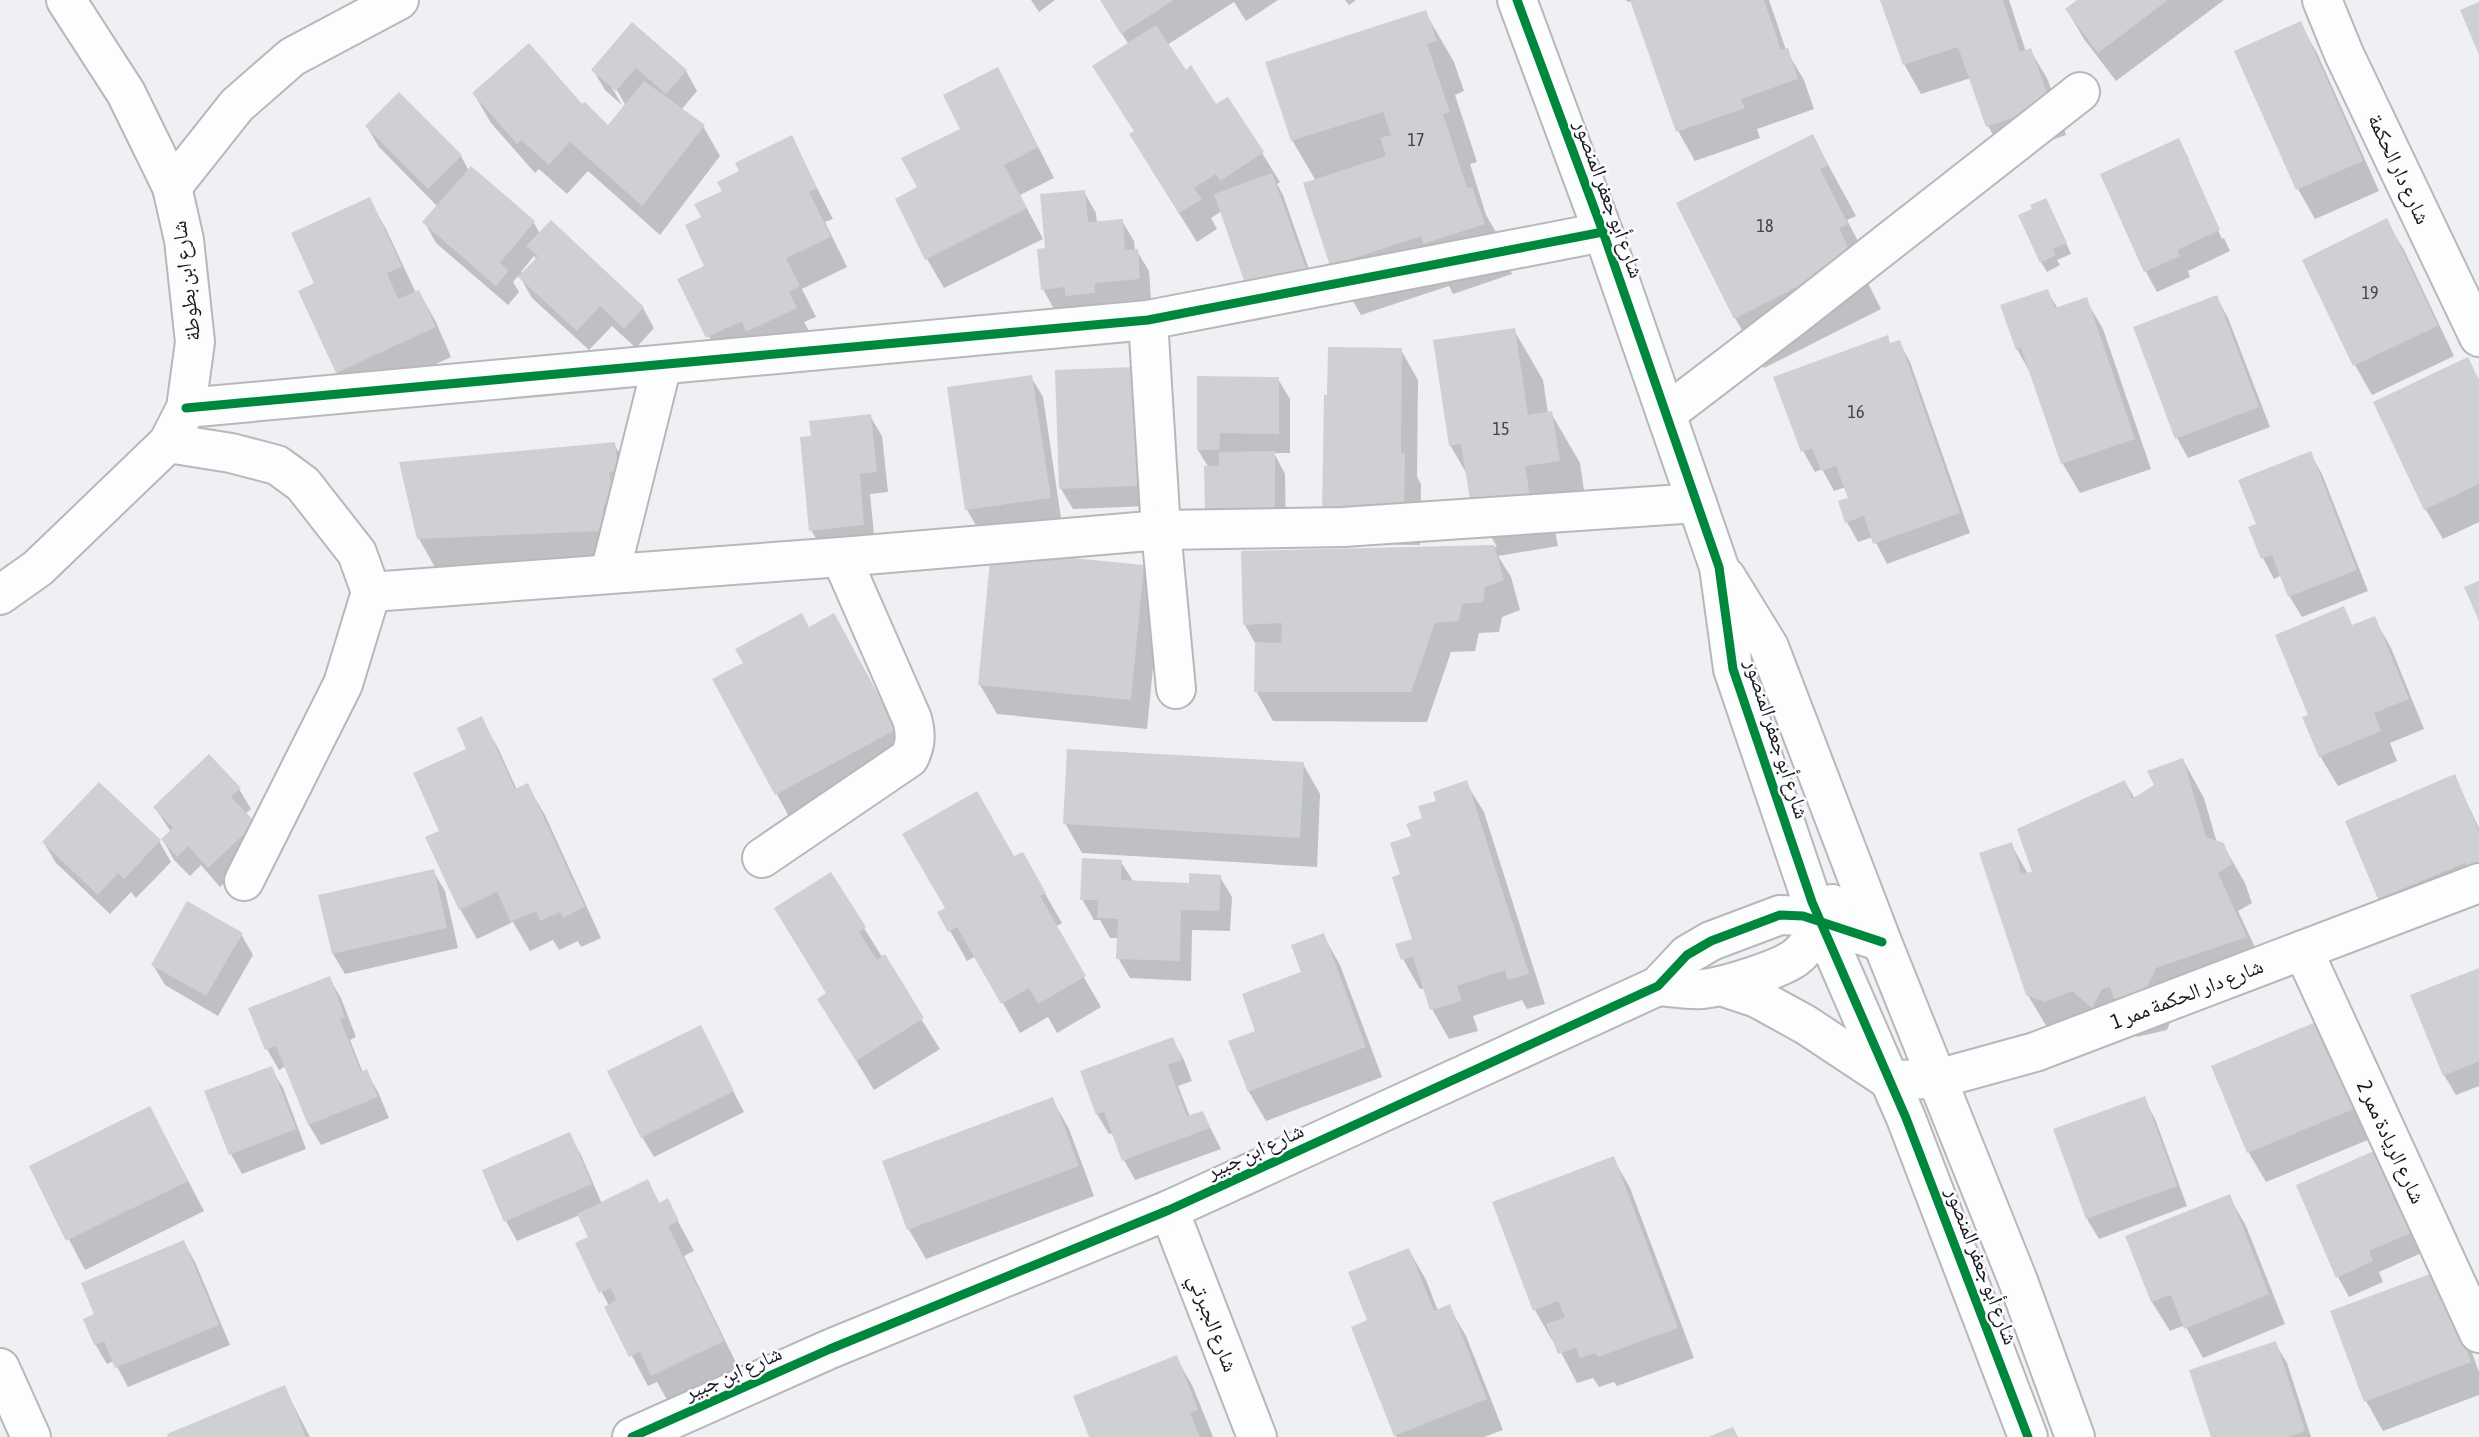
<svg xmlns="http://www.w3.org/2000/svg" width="2479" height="1437" viewBox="0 0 2479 1437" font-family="'Asap Condensed','Noto Naskh Arabic',sans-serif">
	<rect width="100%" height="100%" fill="#eef0f4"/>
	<!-- shadow -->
	<g fill="#0003" fill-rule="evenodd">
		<polygon points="1031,0 1055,0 1039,12"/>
		<polygon points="1101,0 1278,0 1246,21 1234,2 1167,45 1185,72 1216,107 1262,153 1280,182 1277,184 1283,195 1317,292 1222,211 1211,218 1217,229 1197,242 1148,164 1135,132 1112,96 1129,45"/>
		<polygon points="1345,0 1356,0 1349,5"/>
		<polygon points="1626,0 1769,0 1786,50 1804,80 1814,109 1757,129 1760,138 1695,161 1678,131 1632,1 1628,2"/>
		<polygon points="1882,0 2009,0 2026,52 2030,50 2048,80 2066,135 2005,156 1988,126 1971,78 1921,94 1904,64"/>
		<polygon points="2080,0 2224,0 2116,81 2084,39 2067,10"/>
		<polygon points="1425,12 1454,62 1464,91 1455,95 1477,162 1470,164 1486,215 1500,239 1512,274 1453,294 1449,286 1361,315 1332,265 1316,181 1292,140"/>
		<polygon points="2300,24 2317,53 2379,191 2315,219 2298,189 2237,52"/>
		<polygon points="633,25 686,71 697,91 681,110 703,126 720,156 660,235 588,171 567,194 539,169 535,173 491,123 474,94 582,107 608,128 626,106 613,83 610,84 622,105 605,90 593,70"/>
		<path d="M399 95 461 156 469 171 471 168 534 223 540 234 643 308 654 328 636 348 612 326 589 350 532 298 519 275 513 282 519 292 508 305 436 243 425 223 438 207 379 147 367 127ZM534 256 537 260 524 274 521 272Z"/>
		<polygon points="1014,99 1054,178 1020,195 1043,239 944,288 927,259 919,188 962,130"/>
		<polygon points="1813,137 1856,216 1847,220 1875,274 1866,279 1881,309 1764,368 1735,318"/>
		<polygon points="791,138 833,219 825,222 847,267 802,289 816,317 804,322 813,338 725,367 680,280 706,267 703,218 741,172"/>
		<polygon points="2178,140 2189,159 2186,159 2222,239 2224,238 2230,251 2188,271 2190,277 2157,292 2146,272 2102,175"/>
		<polygon points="1084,192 1096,213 1097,223 1122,221 1134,241 1135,251 1137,251 1149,271 1151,299 1105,303 1106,313 1054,309 1043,289 1047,250"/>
		<polygon points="369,199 386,229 416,293 419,292 436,322 451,357 354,402 337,373 300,292 317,284"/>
		<polygon points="2051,210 2071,254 2057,260 2060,265 2047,272 2041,262"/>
		<polygon points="2386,221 2404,250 2454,356 2372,395 2355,365 2304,261"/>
		<polygon points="2047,291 2058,309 2086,300 2103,329 2151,469 2080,493 2063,464 2032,376 2017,349"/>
		<polygon points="2217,298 2228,318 2270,427 2188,458 2177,438"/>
		<polygon points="1514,330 1543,380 1548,413 1551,413 1580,463 1587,511 1552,516 1558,546 1498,556 1511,577 1520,610 1502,617 1499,632 1479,633 1475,651 1451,652 1427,722 1273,721 1256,691 1256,645 1245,625 1243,552 1497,547 1473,505 1468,476 1450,445"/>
		<polygon points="1887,338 1891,345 1899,342 1910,362 1970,533 1887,564 1873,537 1858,542 1847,522 1850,499 1846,487 1834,491 1822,469 1815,472 1803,451 1775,378"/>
		<polygon points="1401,350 1418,380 1417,477 1421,484 1420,545 1341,544"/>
		<polygon points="2467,359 2479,380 2479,522 2443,539 2426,510 2375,403"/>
		<polygon points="1134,368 1150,506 1073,509 1061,489"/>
		<polygon points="1031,377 1043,397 1061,518 979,530 967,510 949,389"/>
		<polygon points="1278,379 1290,399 1290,453 1274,453 1285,474 1286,532 1209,468 1198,450"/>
		<polygon points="870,416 882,436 888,492 870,494 875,545 823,550 811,530 813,437"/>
		<polygon points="614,444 631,474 617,560 436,569 419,539"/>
		<polygon points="2310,453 2322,474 2368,591 2302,617 2290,597 2282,575 2274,579 2263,558 2258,525"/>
		<polygon points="1143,567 1160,596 1147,729 997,714 980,685"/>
		<polygon points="2343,609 2353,627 2374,618 2391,648 2424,729 2390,743 2397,761 2338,786 2320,756 2310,716"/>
		<polygon points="833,615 912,760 793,824 715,680"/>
		<polygon points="481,719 498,748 517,790 527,785 545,815 601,938 581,947 578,941 559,950 553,940 530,951 513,922 477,939 460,909 441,831"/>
		<polygon points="2183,760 2204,798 2217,843 2223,845 2245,883 2252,903 2238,911 2268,975 2177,1005 2167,1030 2137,1037 2131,1025 2124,1027 2114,1045 2095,1029 2050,1032 2027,994 2011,844 2028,874 2034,874 2125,782 2135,799 2157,786"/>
		<polygon points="1303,764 1320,794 1317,867 1082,853 1065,823"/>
		<polygon points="2454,776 2479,828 2479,886 2392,919 2380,898 2347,822"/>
		<polygon points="1466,783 1484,812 1545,1004 1527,1009 1522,1000 1473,1016 1478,1031 1449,1039 1432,1009 1425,988 1420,989 1403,959 1414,940 1402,875 1413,837 1424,819 1438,802"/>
		<polygon points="239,789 251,809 245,814 266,844 220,887 201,865 190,876 174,860 163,840 171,832 155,808"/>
		<polygon points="159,841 171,862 136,898 131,892 110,914 56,863 44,843"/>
		<polygon points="1022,854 1062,923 1055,927 1101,1007 1057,1033 1048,1017 1020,1033 976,956 967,961 940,913"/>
		<polygon points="1121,862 1133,881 1190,885 1220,877 1232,897 1230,931 1192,930 1191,981 1130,978 1118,958 1119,938 1110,938 1100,920 1094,920 1082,899"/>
		<polygon points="433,871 445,891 458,948 345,974 333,954 320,896"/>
		<polygon points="830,874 940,1049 874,1090 837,1029 828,994"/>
		<polygon points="241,934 253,955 218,1016 165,985 153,965"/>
		<polygon points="1323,935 1340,965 1382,1077 1266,1121 1249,1092 1231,1042 1258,1032 1304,973"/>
		<polygon points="2479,970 2479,1086 2456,1095 2444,1075"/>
		<polygon points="329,978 341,998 356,1037 350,1040 363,1073 366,1071 378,1092 389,1118 321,1145 309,1125 286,1066 279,1070 267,1049 251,1009"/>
		<polygon points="2322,1022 2375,1137 2266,1182 2249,1153 2213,1067"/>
		<polygon points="1172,1039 1184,1060 1192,1081 1178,1086 1190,1117 1203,1113 1221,1149 1135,1180 1124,1160 1113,1133 1109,1134 1097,1114"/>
		<polygon points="711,1048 744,1112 654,1157 642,1137"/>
		<polygon points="271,1068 283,1088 306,1149 242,1174 231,1154"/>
		<polygon points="1052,1099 1069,1129 1094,1196 926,1259 909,1230 884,1162"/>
		<polygon points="2144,1099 2155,1119 2187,1206 2099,1239 2087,1219"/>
		<polygon points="150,1108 204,1211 85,1270 31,1167"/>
		<polygon points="569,1135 581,1155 602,1204 647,1181 660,1204 667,1201 694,1251 684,1256 740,1371 670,1405 657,1382 648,1386 606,1307 609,1306 577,1244 590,1238 580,1215 517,1241 506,1221 484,1171"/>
		<polygon points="1613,1158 1630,1188 1694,1358 1617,1386 1614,1382 1599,1387 1593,1378 1577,1383 1554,1339 1552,1340 1535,1310"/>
		<polygon points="2394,1170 2428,1250 2379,1272 2383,1282 2349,1297 2338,1277"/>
		<polygon points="2229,1196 2246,1226 2285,1324 2203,1358 2185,1325 2170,1331 2152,1302 2127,1237"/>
		<polygon points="184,1242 195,1262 230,1345 128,1387 114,1361 107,1364 95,1344 96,1315"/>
		<polygon points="1409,1250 1426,1280 1438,1311 1449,1307 1466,1336 1503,1430 1484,1437 1397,1437 1395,1435 1369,1321"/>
		<polygon points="2454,1303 2479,1372 2479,1395 2383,1431 2366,1401"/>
		<polygon points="2275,1343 2287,1363 2311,1437 2213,1437"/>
		<polygon points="1176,1357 1193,1387 1213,1437 1091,1437"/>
		<polygon points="284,1387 310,1437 170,1437"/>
	</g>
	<!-- building -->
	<g fill="#ced0d3">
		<polygon points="1100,0 1174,0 1121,34"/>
		<polygon points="1630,0 1764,0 1781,50 1788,48 1798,79 1741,99 1745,108 1676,132"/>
		<polygon points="1880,0 2003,0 2020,52 2031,48 2051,105 1986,127 1958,47 1903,65"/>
		<polygon points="2077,0 2168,0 2098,53 2065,9"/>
		<polygon points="2479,2 2479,55 2460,10"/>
		<polygon points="1426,10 1437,41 1427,44 1450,112 1443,114 1467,188 1472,187 1485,224 1423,244 1421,236 1330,266 1303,183 1386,156 1380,138 1391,135 1383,112 1291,141 1265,62"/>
		<polygon points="2301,21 2363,161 2296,190 2234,51"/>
		<polygon points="632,22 687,70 666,94 636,68 616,91 591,70"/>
		<polygon points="1156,25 1186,70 1191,65 1216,104 1228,97 1264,152 1220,181 1216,174 1194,188 1202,199 1179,213 1129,134 1134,131 1092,66"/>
		<polygon points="529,43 582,104 585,102 608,125 644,81 705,125 642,206 570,142 549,165 521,140 517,144 472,93"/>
		<polygon points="998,67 1038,147 1004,165 1027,208 925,260 895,199 917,187 901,158 960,129 943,95"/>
		<polygon points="399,92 462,155 428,189 365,126"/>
		<polygon points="1813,134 1828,165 1820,169 1848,224 1839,228 1853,258 1734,319 1676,203"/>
		<polygon points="792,135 817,188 809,192 831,237 786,258 800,286 789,292 797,308 746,332 742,321 706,338 677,279 704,266 685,225 701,217 694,204 722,191 717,182 739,171 735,163"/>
		<polygon points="2179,138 2220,230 2177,250 2180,256 2144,272 2100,174"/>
		<polygon points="471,166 535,221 500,263 509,270 496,286 422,222"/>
		<polygon points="1272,173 1307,271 1248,292 1214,194"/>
		<polygon points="1085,190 1088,222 1123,219 1125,250 1138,249 1140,279 1095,283 1095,293 1065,296 1065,287 1041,290 1037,249 1045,248 1040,194"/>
		<polygon points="370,197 402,267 387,273 398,299 419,290 436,327 336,373 298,291 314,283 291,233"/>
		<polygon points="2046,198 2067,243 2053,249 2056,255 2040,263 2018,215 2032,209 2030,205"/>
		<polygon points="2387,218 2438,326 2353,366 2302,260"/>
		<polygon points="551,220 644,307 624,329 600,306 577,331 518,277 538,256 526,246"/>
		<polygon points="2048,289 2055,308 2087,297 2135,439 2061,464 2021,348 2016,350 2000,305"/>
		<polygon points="2217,295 2259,407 2175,439 2133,327"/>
		<polygon points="1515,328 1528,415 1552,411 1560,461 1525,466 1530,497 1471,506 1461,444 1449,446 1433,340"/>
		<polygon points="1888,335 1890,343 1900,340 1960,513 1873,544 1864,516 1845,523 1838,501 1848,498 1836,466 1821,471 1812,448 1801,452 1773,377"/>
		<polygon points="1328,347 1402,348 1401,453 1405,453 1404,516 1322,515 1324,395 1327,395"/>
		<polygon points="2468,357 2479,380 2479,484 2424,510 2373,402"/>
		<polygon points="1135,367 1139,486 1059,489 1055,370"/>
		<polygon points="1032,375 1051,498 965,510 947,387"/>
		<polygon points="1197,376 1279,377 1279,434 1220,433 1219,450 1197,450"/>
		<polygon points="871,414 877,472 860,474 864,525 809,531 800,437 811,436 809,421"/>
		<polygon points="615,442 618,469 609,473 613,493 610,501 604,505 601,531 417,539 399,462"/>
		<polygon points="1275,451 1275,512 1205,513 1204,466 1219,466 1219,452"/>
		<polygon points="2311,451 2357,570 2288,597 2272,555 2261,559 2248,527 2256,524 2238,480"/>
		<polygon points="1494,545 1504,580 1485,587 1483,602 1462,604 1459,621 1435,623 1411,692 1254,692 1255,642 1281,643 1282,623 1243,625 1241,551"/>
		<polygon points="991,550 1144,565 1131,700 978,685"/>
		<polygon points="2479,581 2479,621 2464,587"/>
		<polygon points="2344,606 2352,625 2375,616 2409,699 2374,713 2381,731 2319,757 2302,717 2308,715 2275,635"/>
		<polygon points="802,613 809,627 834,613 897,729 775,795 712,679 743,663 735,649"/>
		<polygon points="482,716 515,789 528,783 585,907 563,918 560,912 540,921 536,911 511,922 497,892 459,910 425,837 439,831 413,773 466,749 457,728"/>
		<polygon points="1067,749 1304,762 1300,838 1063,824"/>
		<polygon points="209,754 241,788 231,797 256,823 208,868 188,846 177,857 161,839 173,828 153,807"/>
		<polygon points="2183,758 2206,837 2224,843 2232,864 2218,873 2247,937 2156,968 2145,992 2114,999 2110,987 2102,989 2092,1008 2072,991 2045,1002 2026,995 1979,853 2012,842 2021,873 2032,872 2017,829 2125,780 2132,799 2154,785 2147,771"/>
		<polygon points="2455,774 2479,832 2479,869 2470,873 2465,863 2378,899 2345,821"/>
		<polygon points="1467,780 1529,974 1508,980 1505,970 1457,986 1462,1001 1430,1010 1413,957 1401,960 1395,944 1412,939 1392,877 1400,874 1390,843 1411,836 1406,824 1422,818 1418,806 1436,801 1433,792"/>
		<polygon points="99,782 161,840 124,879 118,873 98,895 42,842"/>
		<polygon points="977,791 1014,856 1023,852 1046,893 1040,896 1086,976 1038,1004 1029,988 1001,1004 957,927 948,932 937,912 945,908 902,834"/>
		<polygon points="1082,858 1122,860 1121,880 1189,883 1189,873 1221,875 1219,911 1181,910 1180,961 1116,959 1118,919 1097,918 1098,900 1080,900"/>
		<polygon points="434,869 447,928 332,954 318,895"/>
		<polygon points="831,872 866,927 859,932 877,960 885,954 924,1018 856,1061 817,999 826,993 774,908"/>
		<polygon points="187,901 243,933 206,996 151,965"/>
		<polygon points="1324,933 1366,1047 1248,1092 1228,1041 1255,1031 1242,994 1301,972 1291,945"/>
		<polygon points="2479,968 2479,1061 2443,1076 2410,995"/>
		<polygon points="330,976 345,1017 340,1019 361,1072 367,1069 378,1097 308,1125 276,1046 265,1050 248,1008"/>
		<polygon points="2323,1019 2359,1107 2247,1153 2211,1066"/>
		<polygon points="701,1025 734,1091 641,1138 607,1071"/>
		<polygon points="1173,1037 1182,1060 1168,1065 1187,1116 1203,1111 1210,1128 1122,1161 1104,1112 1096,1115 1080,1071"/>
		<polygon points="272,1066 296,1129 229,1155 204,1091"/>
		<polygon points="2145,1096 2177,1186 2086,1219 2053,1129"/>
		<polygon points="1053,1097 1079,1166 907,1230 882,1161"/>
		<polygon points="150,1106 188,1181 66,1241 29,1166"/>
		<polygon points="570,1132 592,1184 504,1222 482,1170"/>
		<polygon points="2383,1147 2418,1230 2369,1251 2373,1261 2336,1278 2296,1185"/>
		<polygon points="1614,1156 1678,1328 1598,1357 1596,1353 1580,1358 1576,1348 1558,1354 1546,1324 1565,1317 1558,1301 1533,1311 1492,1202"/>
		<polygon points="648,1179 659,1203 668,1198 679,1221 668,1226 724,1341 651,1376 640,1352 629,1357 604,1307 616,1300 611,1288 599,1293 575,1243 588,1237 577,1214"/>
		<polygon points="2230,1194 2269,1294 2184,1329 2171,1295 2151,1302 2125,1236"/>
		<polygon points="184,1240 219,1325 115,1368 104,1341 94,1345 83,1319 94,1314 81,1283"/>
		<polygon points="1409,1248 1434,1311 1450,1304 1487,1399 1394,1436 1351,1327 1367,1320 1348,1272"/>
		<polygon points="2438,1271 2471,1362 2364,1402 2330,1311"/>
		<polygon points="2276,1341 2305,1431 2288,1437 2211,1437 2189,1370"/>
		<polygon points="1177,1355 1198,1410 1190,1413 1200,1437 1089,1437 1073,1396"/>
		<polygon points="285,1385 306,1437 168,1437 167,1434"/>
		<polygon points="1733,1427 1738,1437 1708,1437"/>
	</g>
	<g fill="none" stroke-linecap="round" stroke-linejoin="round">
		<!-- minor casing -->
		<g stroke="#b6b8bb" stroke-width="42">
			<g id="minor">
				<polyline points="1517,0 1603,232 1719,567 1733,669 1812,902 1906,1118 2028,1437"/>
				<polyline points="2322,0 2344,54 2479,337"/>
				<polyline points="172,187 237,105 292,57 399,0"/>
				<polyline points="1148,320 1161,530 1176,689"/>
				<polyline points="186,408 1148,320 1603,232"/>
				<polyline points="1666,414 1793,317 2080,92"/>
				<polyline points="168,443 231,453 277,465 303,484 357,553 371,592 343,684 244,881"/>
				<polyline points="610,573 662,365"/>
				<polyline points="1726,577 1769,647 1882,942 2018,1281 2075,1437"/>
				<polyline points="371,592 841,557 1161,530 1343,527 1697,503"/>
				<polyline points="0,595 38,568 168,443 186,408 195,342 184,240 172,187 126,93 66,0"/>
				<path d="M762 858 909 758C916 744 916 734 912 719L841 557"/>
				<polyline points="2303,950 2479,1333"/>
				<path d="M1658 986C1672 987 1688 990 1702 989 1723 987 1778 970 1795 958 1812 945 1822 922 1832 904"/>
				<polyline points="1721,986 1757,998 1806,1025 1889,1080 1937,1079 2035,1052 2479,883"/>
				<polyline points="1169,1210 1257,1437"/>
				<polyline points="0,1368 31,1437"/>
				<polyline points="632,1437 830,1349 1169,1210 1658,986 1687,955 1711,941 1780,915 1803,916 1882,942"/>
			</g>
		</g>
		<!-- minor -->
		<use href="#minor" stroke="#fcfdfd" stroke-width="38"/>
		<!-- cycleway casing -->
		<g stroke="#fbfcfe" stroke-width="13">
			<g id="cycleway">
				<polyline points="1517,0 1603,232 1719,567 1733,669 1812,902 1906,1118 2028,1437"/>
				<polyline points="186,408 1148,320 1603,232"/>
				<polyline points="632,1437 830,1349 1169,1210 1658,986 1687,955 1711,941 1780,915 1803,916 1882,942"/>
			</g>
		</g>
		<!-- cycleway -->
		<use href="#cycleway" stroke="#00873e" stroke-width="9"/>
	</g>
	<g text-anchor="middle" stroke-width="5" stroke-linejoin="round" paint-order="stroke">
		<!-- number labels -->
		<g font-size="18" fill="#444649">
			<text x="1416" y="146">17</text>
			<text x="1765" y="232">18</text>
			<text x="2370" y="299">19</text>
			<text x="1856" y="418">16</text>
			<text x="1501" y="435">15</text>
		</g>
		<!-- street labels -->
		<g font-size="21" fill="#16181b" stroke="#fbfcfe">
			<text transform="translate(2399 169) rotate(65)" y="7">شارع دار الحكمة</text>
			<text transform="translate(1609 199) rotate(70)" y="7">شارع أبو جعفر المنصور</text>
			<text transform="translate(186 281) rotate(-97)" y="7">شارع ابن بطوطة</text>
			<text transform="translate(1777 739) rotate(72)" y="7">شارع أبو جعفر المنصور</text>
			<text transform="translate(2187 994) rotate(-21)" y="7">شارع دار الحكمة ممر 1</text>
			<text transform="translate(2391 1142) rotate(65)" y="7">شارع الريادة ممر 2</text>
			<text transform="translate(1255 1151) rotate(-25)" y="7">شارع ابن جبير</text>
			<text transform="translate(1982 1266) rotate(69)" y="7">شارع أبو جعفر المنصور</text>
			<text transform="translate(1213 1323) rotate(69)" y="7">شارع الجبرتي</text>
			<text transform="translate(733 1373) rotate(-24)" y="7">شارع ابن جبير</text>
		</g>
	</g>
</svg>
